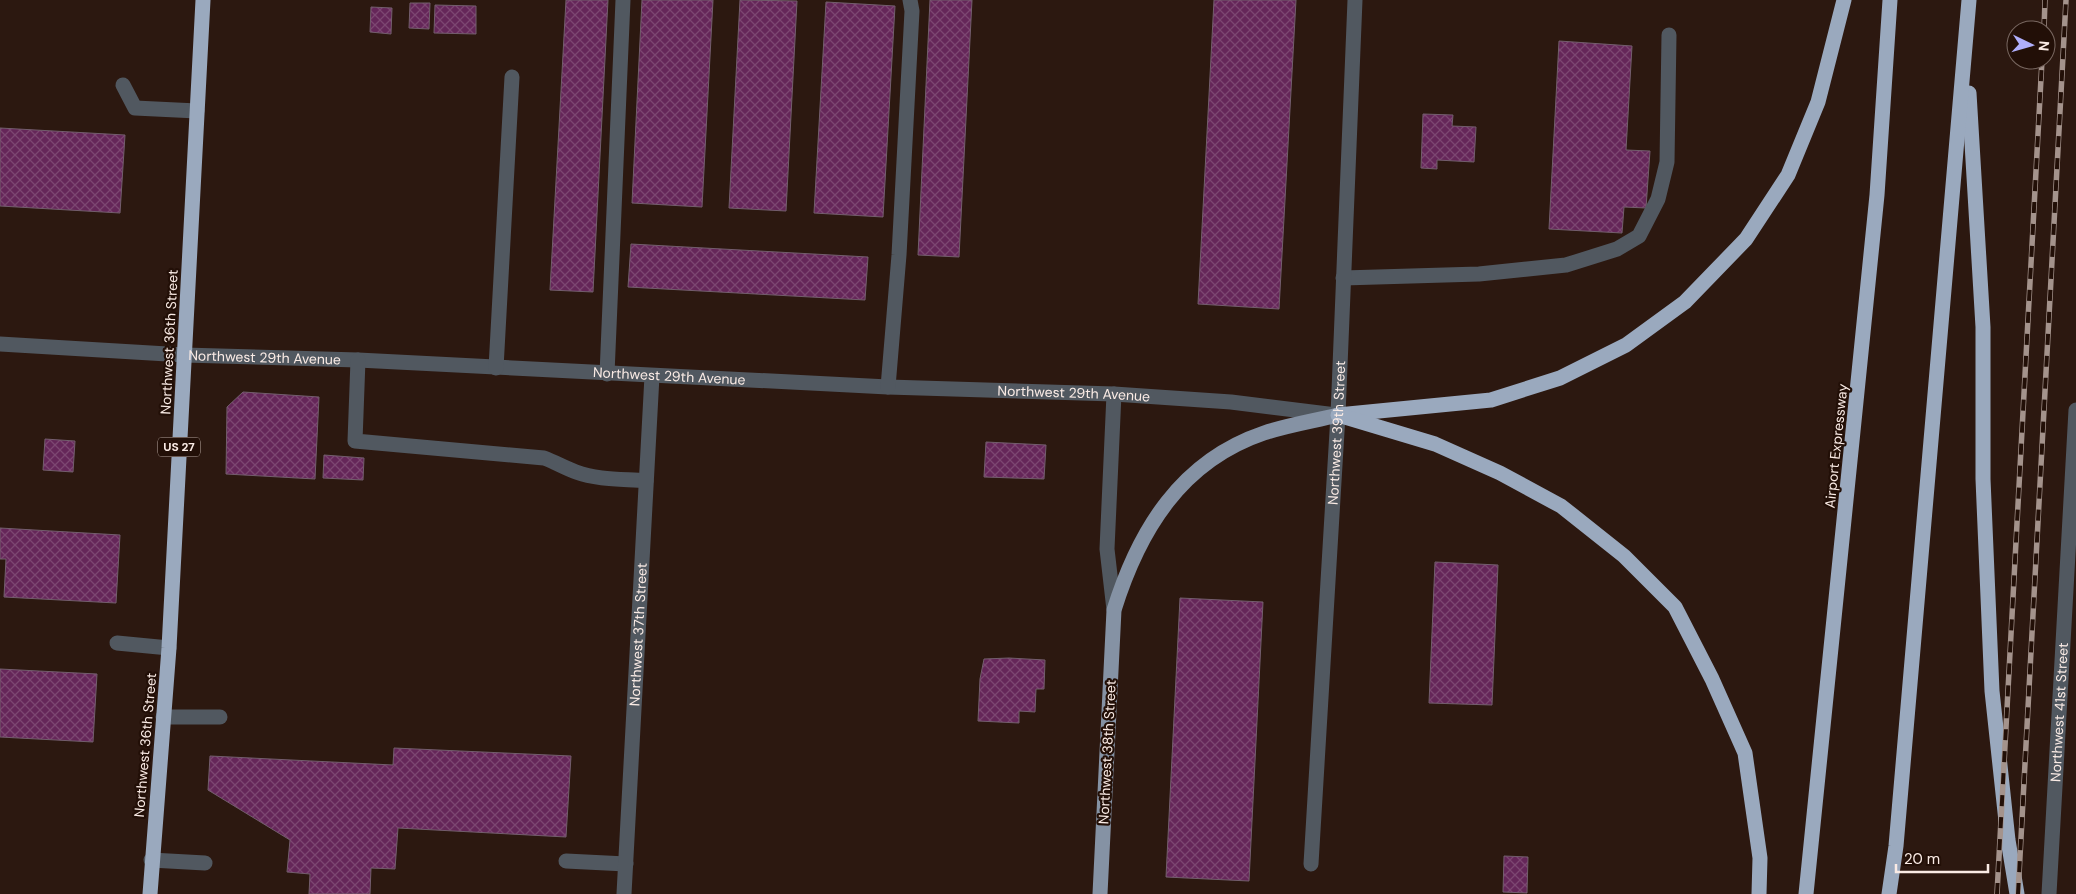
<svg xmlns="http://www.w3.org/2000/svg" width="2076" height="894" viewBox="0 0 2076 894" font-family="'DM Sans',sans-serif">
	<defs>
		<pattern id="building-cross-hatch" width="8" height="8" patternUnits="userSpaceOnUse" patternTransform="scale(1.25)"><rect width="8" height="8" fill="#652659"/><path d="M0 0l8 8M0 8l8-8" fill="none" stroke="#7c4671"/></pattern>
	</defs>
	<rect width="100%" height="100%" fill="#2c1810"/>
	<!-- building -->
	<g fill="url(#building-cross-hatch)" stroke="#735e6d">
		<polygon points="566,0 608,0 593,292 550,290"/>
		<polygon points="642,0 713,0 702,207 632,203"/>
		<polygon points="740,0 797,1 786,211 729,208"/>
		<polygon points="930,0 972,0 959,257 918,255"/>
		<polygon points="1214,0 1296,0 1279,309 1198,304"/>
		<polygon points="826,2 895,6 883,217 814,213"/>
		<polygon points="410,3 430,3 429,29 409,28"/>
		<polygon points="435,5 476,6 476,34 434,33"/>
		<polygon points="371,7 392,8 391,34 370,32"/>
		<polygon points="1559,41 1632,46 1626,150 1650,151 1646,208 1624,207 1622,233 1549,229"/>
		<polygon points="1423,114 1453,115 1452,126 1476,127 1474,162 1437,160 1437,169 1421,168"/>
		<polygon points="0,128 125,135 120,213 0,206"/>
		<polygon points="631,244 868,257 865,300 628,287"/>
		<polygon points="243,392 319,397 315,479 226,474 227,407"/>
		<polygon points="45,439 75,441 73,472 43,470"/>
		<polygon points="986,442 1046,445 1044,479 984,477"/>
		<polygon points="324,455 364,458 363,480 323,478"/>
		<polygon points="0,528 120,535 116,603 4,597 6,559 0,559"/>
		<polygon points="1435,562 1498,565 1492,705 1429,703"/>
		<polygon points="1180,598 1263,602 1249,881 1166,877"/>
		<polygon points="1009,658 1045,660 1044,689 1036,689 1035,712 1019,711 1019,723 978,721 980,679 984,659"/>
		<polygon points="0,669 97,674 93,742 0,737"/>
		<polygon points="394,748 571,756 566,837 398,828 395,869 371,868 370,894 309,894 310,874 287,872 290,840 208,790 210,756 393,765"/>
		<polygon points="1504,856 1528,857 1527,893 1503,892"/>
	</g>
	<g fill="none" stroke-linecap="round" stroke-linejoin="round">
		<!-- minor -->
		<g stroke="#515860" stroke-width="15">
			<polyline points="123,85 135,108 197,111"/>
			<polyline points="1343,278 1479,274 1566,265 1617,249 1639,236 1658,199 1667,162 1669,35"/>
			<path id="s1" d="M0 344 184 355 358 360 888 387 1114 394 1231 402 1336 415"/>
			<path d="M358 360 355 441 544 458C555 462 565 468 576 472 598 480 623 479 646 481"/>
			<polyline points="496,368 512,77"/>
			<polyline points="607,374 623,0"/>
			<polyline points="888,387 899,255 912,11 910,0"/>
			<polyline points="1114,394 1107,549 1114,610"/>
			<polyline points="117,643 169,648"/>
			<polyline points="163,717 220,717"/>
			<polyline points="151,860 205,863"/>
			<polyline points="566,861 626,864"/>
			<path id="s2" d="M1311 864 1338 415 1355 0"/>
			<path id="s3" d="M624 894 652 376"/>
			<path id="s4" d="M2049 894 2076 410"/>
		</g>
		<!-- major -->
		<path stroke="#8592a4" stroke-width="15" d="M1100 894 1114 610C1139 530 1181 461 1264 433 1288 425 1314 421 1338 415"/>
		<!-- highway -->
		<g stroke="#9aa9be" stroke-width="15">
			<polyline points="1969,93 1983,327 1983,479 1992,691 2008,840 2017,894"/>
			<polyline points="1338,415 1491,400 1560,378 1626,345 1685,302 1746,239 1788,175 1818,102 1844,0"/>
			<polyline points="1345,417 1435,444 1500,473 1561,506 1624,556 1675,607 1712,679 1745,753 1760,858 1759,894"/>
			<polyline points="150,894 169,648 203,0"/>
			<polyline points="1806,894 1877,195 1890,0"/>
			<polyline points="1889,894 1896,846 1969,0"/>
		</g>
		<!-- rail casing -->
		<g stroke="#a4938c" stroke-width="5.5">
			<g id="rail">
				<polyline points="2044,30 2045,0"/>
				<polyline points="1997,894 2042,60"/>
				<polyline points="2018,894 2066,0"/>
			</g>
		</g>
		<!-- rail -->
		<use href="#rail" stroke="#220f07" stroke-width="4" stroke-dasharray="11" stroke-linecap="butt"/>
	</g>
	<g text-anchor="middle" stroke-width="4.5" stroke-linejoin="round" paint-order="stroke">
		<!-- shield labels -->
		<rect fill="#220f07" stroke="#b9a9a2" stroke-width="1" x="158" y="437.5" width="42" height="19" rx="4"/>
		<g font-size="12" font-weight="bold" fill="#faebe5">
			<text x="179" y="451">US 27</text>
		</g>
		<!-- street labels -->
		<g font-size="14" fill="#faebe5" stroke="#220f07">
			<text transform="translate(169 342) rotate(-87)" y="5">Northwest 36th Street</text>
			<text dy="5" stroke="none"><textPath href="#s1" startOffset="265">Northwest 29th Avenue</textPath></text>
			<text dy="5" stroke="none"><textPath href="#s1" startOffset="670">Northwest 29th Avenue</textPath></text>
			<text dy="5" stroke="none"><textPath href="#s1" startOffset="1075">Northwest 29th Avenue</textPath></text>
			<text dy="5" stroke="none"><textPath href="#s2" startOffset="432">Northwest 39th Street</textPath></text>
			<text transform="translate(1836 446) rotate(-84)" y="5">Airport Expressway</text>
			<text dy="5" stroke="none"><textPath href="#s3" startOffset="260">Northwest 37th Street</textPath></text>
			<text dy="5" stroke="none"><textPath href="#s4" startOffset="182">Northwest 41st Street</textPath></text>
			<text transform="translate(145 745) rotate(-85)" y="5">Northwest 36th Street</text>
			<text transform="translate(1107 752) rotate(-87)" y="5">Northwest 38th Street</text>
		</g>
	</g>
	<!-- north arrow -->
	<g transform="translate(2031 45) rotate(95)"><circle r="24" fill="#220f07" stroke="#786760"/>
	<path d="M0-4L9 19L0 12L-9 19Z" fill="#afaefa"/>
	<text y="-8" font-size="14" font-weight="bold" text-anchor="middle" fill="#faebe5">N</text>
	</g>
	<!-- scale -->
	<path d="M1896 864v8h92v-8" fill="none" stroke="#faebe5" stroke-width="2.5"/>
	<text x="1904" y="864" font-size="15" fill="#faebe5" stroke="#220f07" stroke-width="4" paint-order="stroke">20 m</text>
</svg>
